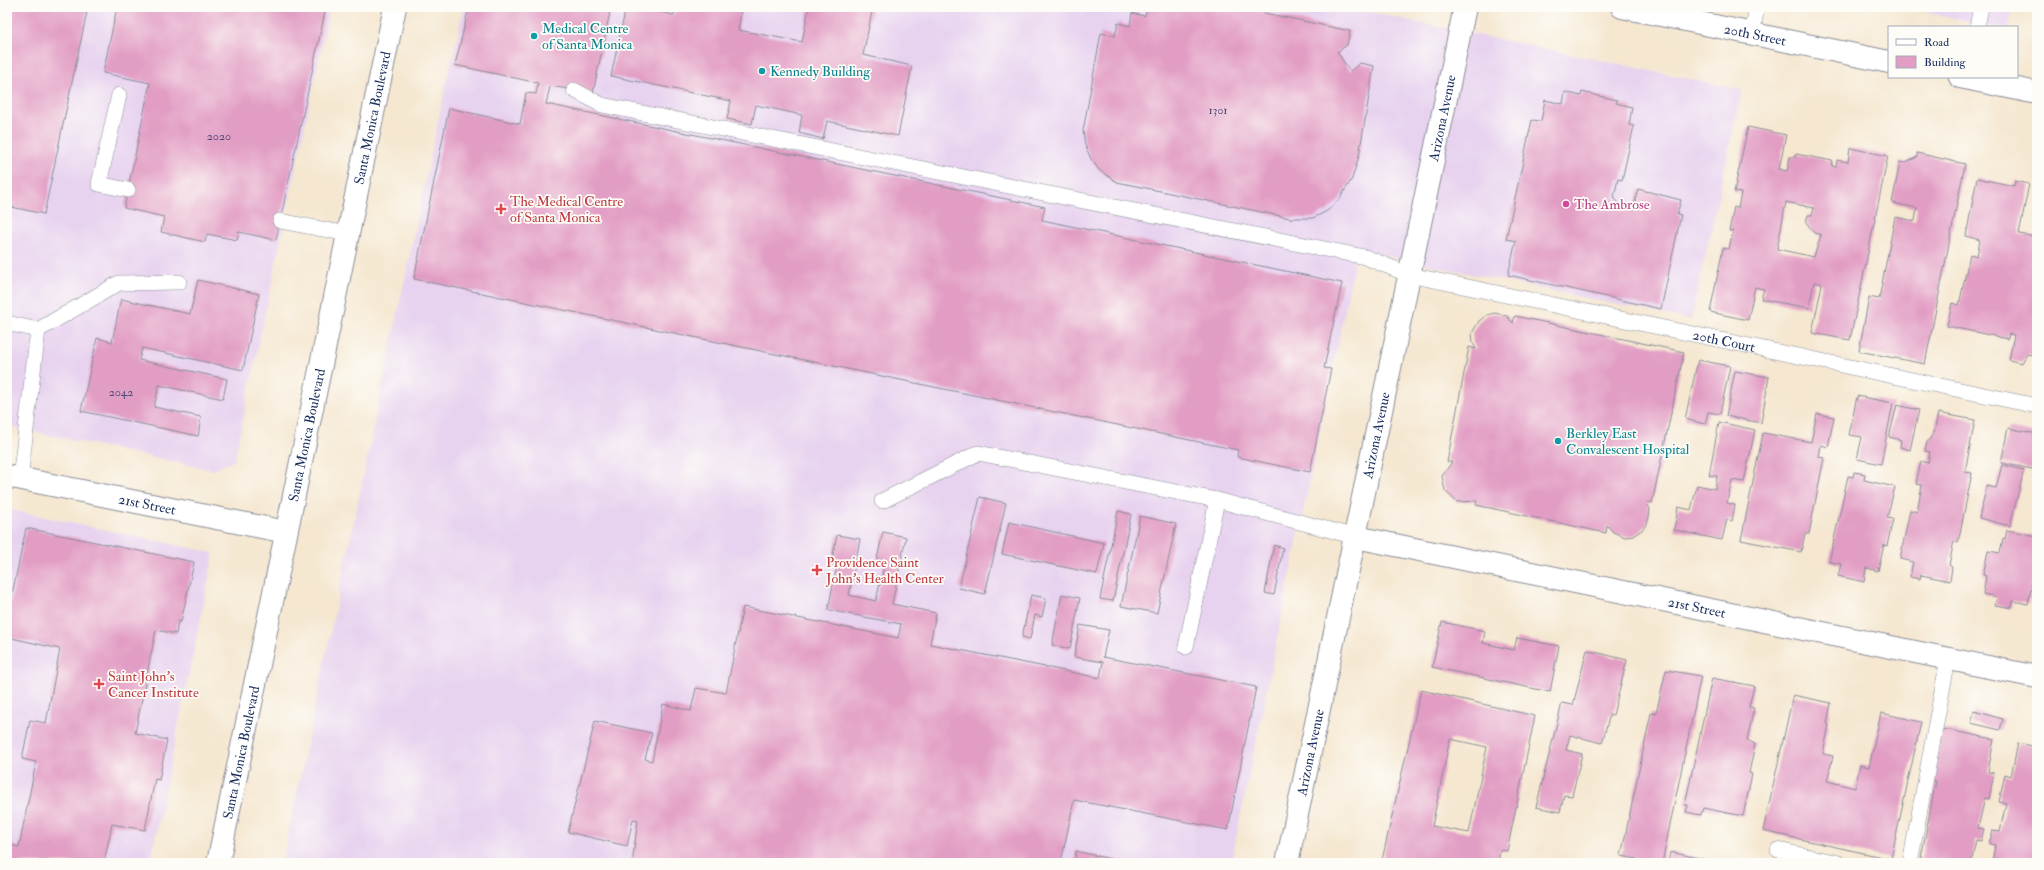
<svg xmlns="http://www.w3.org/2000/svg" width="2044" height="870" viewBox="0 0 2044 870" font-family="'IM FELL Double Pica',serif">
	<rect width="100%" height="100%" fill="#fdfcf7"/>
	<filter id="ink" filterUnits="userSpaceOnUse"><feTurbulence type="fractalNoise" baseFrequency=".025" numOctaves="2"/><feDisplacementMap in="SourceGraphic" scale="8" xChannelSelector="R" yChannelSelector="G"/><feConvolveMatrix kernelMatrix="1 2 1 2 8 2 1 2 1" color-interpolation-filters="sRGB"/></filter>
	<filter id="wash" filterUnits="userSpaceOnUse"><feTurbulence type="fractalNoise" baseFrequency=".012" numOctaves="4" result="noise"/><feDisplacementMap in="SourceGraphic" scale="16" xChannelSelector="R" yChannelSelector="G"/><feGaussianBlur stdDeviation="0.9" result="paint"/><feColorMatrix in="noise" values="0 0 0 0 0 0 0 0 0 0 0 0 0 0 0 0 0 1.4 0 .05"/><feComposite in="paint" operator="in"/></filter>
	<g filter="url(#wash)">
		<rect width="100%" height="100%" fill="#f5e7d0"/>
		<!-- built -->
		<g fill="#e7d2ef">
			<polygon points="7,7 330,7 234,461 213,470 7,426"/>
			<polygon points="464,7 1345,7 1742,90 1691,320 1357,250 1231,863 282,863 446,83"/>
			<polygon points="1900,7 2013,7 2009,27 1994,27"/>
			<polygon points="7,509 214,553 150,863 7,863"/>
		</g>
		<g id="blocks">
			<!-- building -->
			<g fill="#e29dc4" fill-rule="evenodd">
				<polygon points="7,7 88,7 44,214 7,206"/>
				<polygon points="117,7 326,7 276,240 239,232 237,240 207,234 205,242 161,232 164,217 124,208 150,83 103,73"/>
				<polygon points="469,7 611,7 593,93 550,86 546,104 1045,207 1042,220 1342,283 1324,368 1331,369 1310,472 1237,457 1238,450 414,279 449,108 520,124 526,93 536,94 538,83 455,65"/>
				<polygon points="626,7 637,7 674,15 675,7 742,7 738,30 802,42 809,7 873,7 863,55 912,66 898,136 827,121 823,139 799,133 802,115 756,105 752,124 727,119 731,101 611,76"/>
				<polygon points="1147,7 1236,7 1350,31 1347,45 1337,52 1350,71 1360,63 1374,66 1359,156 1352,179 1338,201 1327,211 1313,218 1290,218 1117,182 1099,170 1091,159 1085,145 1083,131 1101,33 1115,36 1118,23 1130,26 1132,13 1145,16"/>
				<polygon points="1565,92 1581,96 1582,92 1617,100 1616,103 1632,107 1629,125 1634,126 1622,180 1618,179 1614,197 1621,207 1633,210 1638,189 1681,200 1677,214 1681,215 1661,309 1508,275 1516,241 1506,239 1532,120 1541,121 1545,100 1563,104"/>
				<path d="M1748 127 1786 135 1779 169 1787 171 1790 157H1795L1796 154 1833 161 1832 166 1836 167 1837 160 1848 162 1850 148 1888 156 1850 340 1812 333 1822 284 1814 282 1809 308 1761 299 1764 289 1755 287 1748 320 1710 312 1723 248 1729 249 1733 231H1729L1734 207 1738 208 1741 193 1734 192ZM1786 202 1814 208 1812 215H1808L1806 222 1814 233 1821 235 1814 257 1777 249Z"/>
				<polygon points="1917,153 1965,164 1925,364 1859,351 1869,297 1879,299 1895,217 1915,221 1917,208 1892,203 1900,162 1906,163 1917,157"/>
				<polygon points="1977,178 2014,186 2015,181 2029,184 2019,234 2037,237 2037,356 2027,354 2022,363 2009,360 2014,335 2009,334 2008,339 1947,326 1952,303 1959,305 1970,254 1977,256 1980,240 1966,236"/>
				<polygon points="198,280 259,294 243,370 142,348 139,360 227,379 223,399 159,385 154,407 201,417 198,436 81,411 97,338 112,342 121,299 190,314"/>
				<polygon points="1495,313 1507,316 1513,323 1515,316 1684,352 1652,503 1647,502 1650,510 1649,517 1647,524 1642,530 1633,536 1625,537 1613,532 1607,525 1606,533 1476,505 1477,501 1457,502 1445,491 1442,476 1452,462 1447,462 1469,347 1476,349 1473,343 1472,333 1479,321 1487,315"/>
				<polygon points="1698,360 1730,366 1720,414 1708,412 1705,424 1685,419"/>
				<polygon points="1735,371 1769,377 1761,423 1726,416"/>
				<polygon points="1857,396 1893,403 1881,464 1857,459 1862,437 1849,435"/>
				<polygon points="1897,405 1919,410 1910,450 1900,447 1901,440 1889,437"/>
				<polygon points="1938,413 1975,420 1965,472 1972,473 1958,543 1954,541 1949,565 1952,567 1950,581 1921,575 1920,579 1910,577 1913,562 1900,559 1910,510 1917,512 1922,485 1916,484 1921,461 1928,463 1930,452 1925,451 1927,442 1934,433"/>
				<polygon points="1817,414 1834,417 1828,447 1821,445 1819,457 1824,458 1809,534 1805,534 1801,552 1741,540 1763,433 1811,442"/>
				<polygon points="1719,422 1755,430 1744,482 1732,480 1727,503 1735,505 1732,521 1727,519 1722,540 1674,530 1678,507 1691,510 1697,485 1715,489 1717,476 1709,475"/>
				<polygon points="2008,428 2037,434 2037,470 2001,463"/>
				<polygon points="2002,465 2024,470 2010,526 1979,518 1987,486 1996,488"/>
				<polygon points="1854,472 1865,474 1864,480 1895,487 1887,518 1893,519 1887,546 1884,545 1878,571 1866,568 1864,582 1838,576 1841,564 1829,562 1848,476 1853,477"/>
				<polygon points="980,497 1006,503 985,594 959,588"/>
				<polygon points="1118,511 1131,514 1113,601 1100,599"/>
				<polygon points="1140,516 1176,524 1157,613 1121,606"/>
				<polygon points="1009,522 1104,543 1097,574 1002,554"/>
				<polygon points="26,528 194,562 181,622 178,621 176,634 156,630 135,733 167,740 159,780 155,779 145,830 112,824 104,863 7,863 7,844 19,847 36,762 22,759 30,720 46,723 60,649 7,637 7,619"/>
				<polygon points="2007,530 2037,536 2037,559 2028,604 2013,601 2012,608 1995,605 1997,597 1983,594 1986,576 1983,575 1988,551 2000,553 2003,538 2005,539"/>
				<polygon points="883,532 906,537 892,604 936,613 930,644 1100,678 1103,662 1074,657 1080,625 1109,630 1103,657 1256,687 1228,830 1074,800 1061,863 632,863 638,820 633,819 627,846 568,832 595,721 652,733 645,759 652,761 663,704 691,711 696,688 726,693 743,607 898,638 901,624 828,610 837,565 831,563 837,535 860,539 849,595 876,601 885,561 877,559"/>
				<polygon points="1274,545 1283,548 1274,595 1265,593"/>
				<polygon points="1062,594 1080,598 1070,649 1052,645"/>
				<polygon points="1031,595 1046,598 1042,617 1035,615 1030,639 1022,637"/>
				<polygon points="1442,622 1485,631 1483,643 1514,650 1517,638 1559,646 1550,692 1432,667"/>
				<polygon points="1587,650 1627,660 1613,715 1610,714 1602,743 1570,735 1566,750 1582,754 1572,796 1564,795 1560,812 1536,807 1562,703 1573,705"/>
				<polygon points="1666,670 1701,676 1662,863 1636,863 1637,859 1621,856 1651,713 1656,714"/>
				<polygon points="1712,678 1754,686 1749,707 1754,708 1747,740 1755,744 1749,773 1752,774 1743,816 1703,808 1701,815 1686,812 1688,805 1685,805"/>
				<path d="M1421 690 1535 716 1507 851 1500 850 1498 863H1397L1382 860ZM1450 739 1487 747 1469 833 1432 826Z"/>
				<polygon points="1793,695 1831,703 1827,724 1829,725 1823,754 1833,756 1827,781 1855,788 1860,765 1869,767 1881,713 1921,722 1891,859 1763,831"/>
				<polygon points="1974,711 2003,719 2000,730 1971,723"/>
				<polygon points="1943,729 1994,739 1988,772 1994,773 1989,799 1985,798 1978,828 1984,829 1981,841 1976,840 1971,863 1920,863 1936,781 1931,781"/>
				<polygon points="2018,743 2037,747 2037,863 1992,863 1995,845 1989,844 1993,830 2000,831 2006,803 1999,802 2005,774 2011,776"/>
				<polygon points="1076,851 1124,862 1124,863 1074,863"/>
				<polygon points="1670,852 1718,862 1718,863 1668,863"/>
			</g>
		</g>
	</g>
	<g filter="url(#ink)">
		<use href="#blocks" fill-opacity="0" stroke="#888b97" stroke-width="1"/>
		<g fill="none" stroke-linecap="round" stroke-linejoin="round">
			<!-- lane casing -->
			<g stroke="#888b97" stroke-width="16">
				<g id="lane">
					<polyline points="1977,27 1981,7"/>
					<polyline points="1752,34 1757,7"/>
					<path id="s1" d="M574 90 602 105 1365 257 1410 275 2037 406"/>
					<polyline points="119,95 99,184 128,190"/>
					<polyline points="280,221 348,234"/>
					<polyline points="7,323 38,330 119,283 179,282"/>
					<polyline points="20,479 38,330"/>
					<polyline points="882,501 978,453 1217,500 1356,537"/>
					<polyline points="1186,647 1217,500"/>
					<polyline points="1778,850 1839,863"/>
					<polyline points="1910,863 1948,659"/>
				</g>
			</g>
			<!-- street casing -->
			<g stroke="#888b97" stroke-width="24">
				<g id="street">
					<path id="s2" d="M7 476 286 532"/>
					<path id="s3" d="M1356 537 2037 677"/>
					<path id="s4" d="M1287 863 1465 7"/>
				</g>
			</g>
			<!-- secondary casing -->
			<g stroke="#888b97" stroke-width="24">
				<g id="secondary">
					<path id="s5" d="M1622 7 1889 62"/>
					<polyline points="1960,77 2037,93"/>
				</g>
			</g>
			<!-- primary casing -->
			<g stroke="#888b97" stroke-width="24">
				<g id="primary">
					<path id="s6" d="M218 863 395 7"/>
				</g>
			</g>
			<!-- lane -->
			<use href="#lane" stroke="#fff" stroke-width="15"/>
			<!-- street -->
			<use href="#street" stroke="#fff" stroke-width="22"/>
			<!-- secondary -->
			<use href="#secondary" stroke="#fff" stroke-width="22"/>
			<!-- primary -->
			<use href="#primary" stroke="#fff" stroke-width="22"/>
		</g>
	</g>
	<!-- markers -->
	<g fill="#0f9aa8" stroke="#fdfcf7" stroke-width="1.5">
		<circle cx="534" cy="36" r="4"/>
		<circle cx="762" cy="71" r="4"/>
		<circle cx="1558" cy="441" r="4"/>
	</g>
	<circle fill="#d1479c" stroke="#fdfcf7" stroke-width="1.5" cx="1566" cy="204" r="4"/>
	<g fill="#e0444e" stroke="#fdfcf7" stroke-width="1.5">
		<path d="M499 203h4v4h4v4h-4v4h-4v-4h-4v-4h4z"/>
		<path d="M815 564h4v4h4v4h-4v4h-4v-4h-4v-4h4z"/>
		<path d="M97 678h4v4h4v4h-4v4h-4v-4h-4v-4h4z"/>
	</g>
	<g text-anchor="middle" stroke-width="3.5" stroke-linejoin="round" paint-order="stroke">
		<!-- number labels -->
		<g font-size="12" fill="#4d4a78">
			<text x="1218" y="114">1301</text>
			<text x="219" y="140">2020</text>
			<text x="121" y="396">2042</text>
		</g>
		<!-- culture labels -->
		<g font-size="14" fill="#0d838f" stroke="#fdfcf7" text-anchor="start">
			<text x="542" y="33">Medical Centre<tspan x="542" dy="16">of Santa Monica</tspan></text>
			<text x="770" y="76">Kennedy Building</text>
			<text x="1566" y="438">Berkley East<tspan x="1566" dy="16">Convalescent Hospital</tspan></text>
		</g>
		<!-- street labels -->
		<g font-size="14" fill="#1b2f5e" stroke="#fdfcf7">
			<text dy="5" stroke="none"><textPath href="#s5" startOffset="136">20th Street</textPath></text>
			<text dy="5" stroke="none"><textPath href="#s6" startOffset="761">Santa Monica Boulevard</textPath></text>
			<text dy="5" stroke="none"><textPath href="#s4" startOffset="761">Arizona Avenue</textPath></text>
			<text dy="5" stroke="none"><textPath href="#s1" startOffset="1179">20th Court</textPath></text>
			<text dy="5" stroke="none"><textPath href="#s6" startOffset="437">Santa Monica Boulevard</textPath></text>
			<text dy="5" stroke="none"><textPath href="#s4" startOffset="437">Arizona Avenue</textPath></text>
			<text dy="5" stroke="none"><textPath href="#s2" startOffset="143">21st Street</textPath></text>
			<text dy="5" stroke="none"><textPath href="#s3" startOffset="348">21st Street</textPath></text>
			<text dy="5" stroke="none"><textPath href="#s6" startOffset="113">Santa Monica Boulevard</textPath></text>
			<text dy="5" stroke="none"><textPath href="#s4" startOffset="113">Arizona Avenue</textPath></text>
		</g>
		<!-- health labels -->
		<g font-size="14" fill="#be3a42" stroke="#fdfcf7" text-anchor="start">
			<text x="510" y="206">The Medical Centre<tspan x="510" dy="16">of Santa Monica</tspan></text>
			<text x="826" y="567">Providence Saint<tspan x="826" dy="16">John's Health Center</tspan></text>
			<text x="108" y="681">Saint John's<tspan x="108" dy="16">Cancer Institute</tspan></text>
		</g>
		<!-- hotel labels -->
		<g font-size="14" fill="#b23c85" stroke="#fdfcf7" text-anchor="start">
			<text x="1574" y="209">The Ambrose</text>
		</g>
	</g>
	<!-- margin -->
	<rect width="2044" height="870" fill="none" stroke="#fdfcf7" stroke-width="24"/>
	<!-- legend -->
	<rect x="1888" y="26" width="130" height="52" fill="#fdfcf7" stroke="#a3aaba"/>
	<rect x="1896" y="39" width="20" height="6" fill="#ffffff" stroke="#a3aaba"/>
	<text x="1924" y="46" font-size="12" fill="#1b2f5e">Road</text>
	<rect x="1896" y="56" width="20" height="12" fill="#e29dc4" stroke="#a3aaba"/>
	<text x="1924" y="66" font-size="12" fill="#1b2f5e">Building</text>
</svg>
